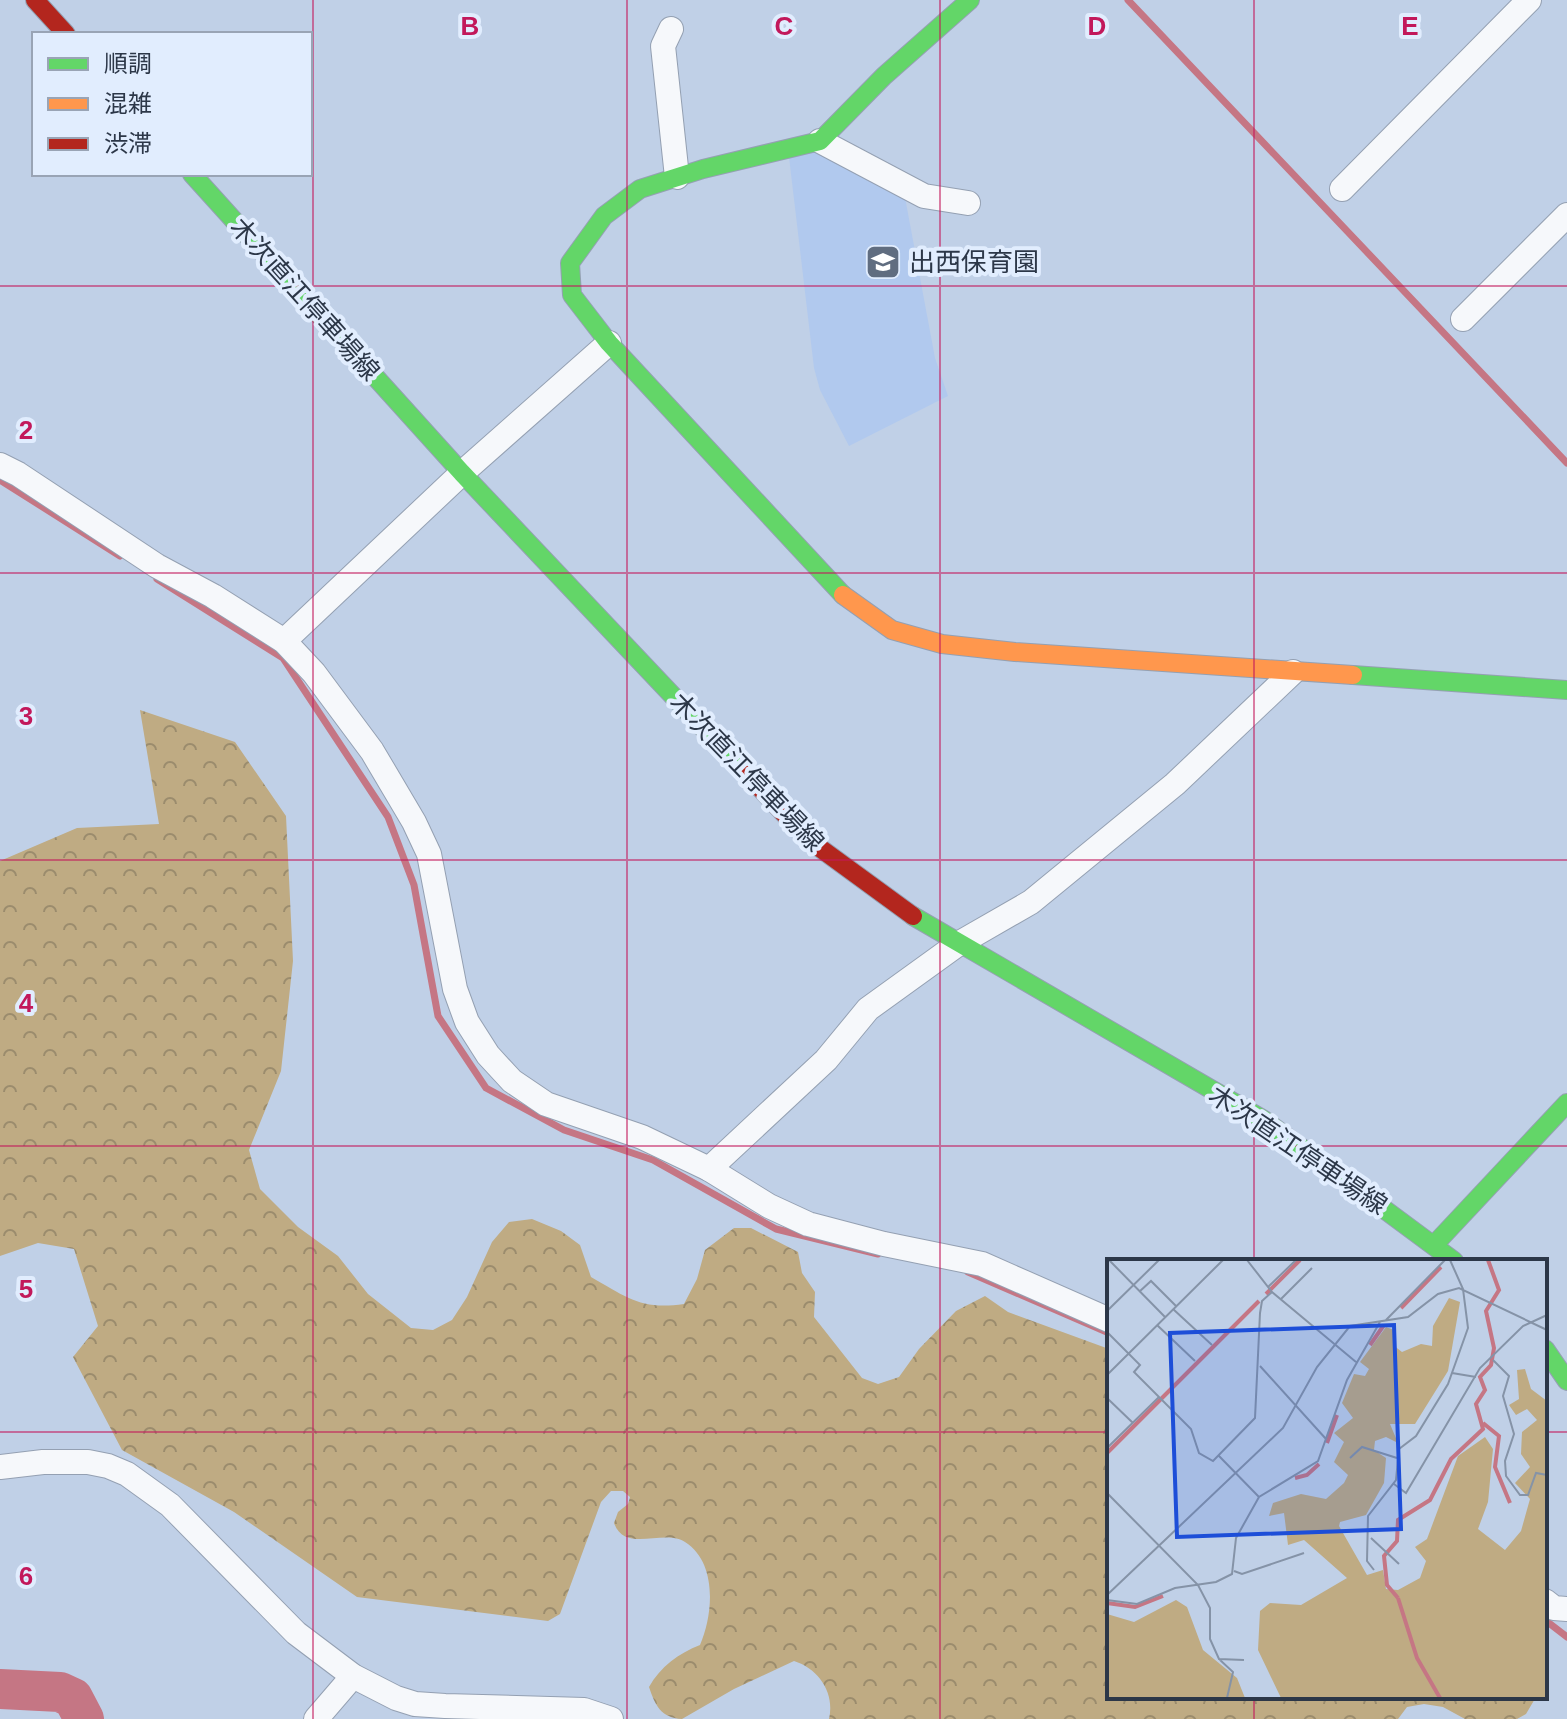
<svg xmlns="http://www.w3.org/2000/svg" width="1567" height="1719" viewBox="0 0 1567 1719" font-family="Helvetica,'Noto Sans JP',sans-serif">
	<defs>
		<pattern id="forest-crowns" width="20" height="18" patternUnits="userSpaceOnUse" patternTransform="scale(2)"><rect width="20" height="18" fill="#bfab83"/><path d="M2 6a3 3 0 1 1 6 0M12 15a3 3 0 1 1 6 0" fill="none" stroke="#9b8c6d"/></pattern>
	</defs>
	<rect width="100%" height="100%" fill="#c0d0e7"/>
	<!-- built -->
	<polygon fill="#b1c9ee" points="812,150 904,192 935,358 948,396 849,446 820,390 814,368 789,157"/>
	<!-- forest -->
	<path fill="url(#forest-crowns)" d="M140 710 235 742 286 816 293 961 281 1071 249 1150 260 1189 298 1227 338 1256 368 1294 411 1328 433 1330 452 1320 467 1297 492 1242 509 1222 532 1219 561 1231 580 1245 591 1277C628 1298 641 1310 684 1304L697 1279 705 1250 734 1228H751L798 1252 802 1273 815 1292 814 1317 862 1378 878 1384 899 1377 919 1349 956 1311 985 1296 1008 1312 1109 1349V1697H1536L1526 1714 1517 1719H1465L1443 1707 1424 1704 1407 1707 1398 1719H829C835 1693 819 1669 794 1661L734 1689 682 1719C661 1718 655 1705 649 1687 660 1667 679 1653 700 1645 713 1615 718 1563 685 1542 664 1528 625 1554 614 1523L618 1512 628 1504 630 1497 623 1491H611L601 1502 560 1614 548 1621 357 1597 234 1512 122 1450 73 1357 98 1326 74 1249 38 1243 0 1256V861L77 828 159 824Z"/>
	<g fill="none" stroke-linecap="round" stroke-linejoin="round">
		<!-- stream -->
		<g stroke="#c57684" stroke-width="7">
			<polyline points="1128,0 1567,463"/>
			<polyline points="0,480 120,556"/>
			<polyline points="157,579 283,658 388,817 414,885 438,1016 486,1088 564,1130 653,1160 776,1229 878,1254"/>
			<polyline points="968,1272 1109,1333"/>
			<polyline points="1545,1620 1567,1637"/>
		</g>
		<!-- river -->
		<polyline stroke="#c57684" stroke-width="40" points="0,1689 60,1692 73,1698 84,1719"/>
		<!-- street casing -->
		<g stroke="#94a0b2" stroke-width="26">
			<g id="street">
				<polyline points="671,29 663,46 677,177"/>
				<polyline points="820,141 924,196 968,203"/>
				<polyline points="1342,189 1529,0"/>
				<polyline points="1463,319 1567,215"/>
				<polyline points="0,465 18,474 157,566 213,596 284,641 314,673 372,751 414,822 429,854 455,989 467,1022 488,1055 512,1081 546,1104 642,1137 709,1169 769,1206 808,1224 884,1244 982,1264 1109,1320"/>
				<polyline points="284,641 462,473 609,343"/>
				<polyline points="709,1169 826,1060 868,1009 958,944 1031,902 1175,784 1293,672"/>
				<polyline points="0,1467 43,1462 88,1462 108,1466 127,1474 170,1505 296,1633 353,1676 396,1698 415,1704 445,1706 584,1710 611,1719"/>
				<polyline points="1545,1601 1554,1608 1567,1609"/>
				<polyline points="316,1719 353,1676"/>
			</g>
		</g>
		<!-- fast casing -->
		<g stroke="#94a0b2" stroke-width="20">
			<g id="fast">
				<polyline points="192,174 462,473 744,771"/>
				<polyline points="843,595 609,343 572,295 570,263 604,216 640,189 703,169 820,141 884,76 970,0"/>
				<polyline points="1353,675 1567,690"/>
				<polyline points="913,916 1264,1120 1454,1261"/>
				<polyline points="1434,1245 1567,1103"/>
				<polyline points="1545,1349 1567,1381"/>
			</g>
		</g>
		<!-- slow casing -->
		<g stroke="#94a0b2" stroke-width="20">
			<polyline id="slow" points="843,595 892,630 942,644 1015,652 1353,675"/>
		</g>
		<!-- jam casing -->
		<g stroke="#94a0b2" stroke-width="20">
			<g id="jam">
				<polyline points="35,0 66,34"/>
				<polyline points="744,771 809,840 913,916"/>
			</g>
		</g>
		<!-- street -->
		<use href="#street" stroke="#f6f8fb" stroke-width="24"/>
		<!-- fast -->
		<use href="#fast" stroke="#63d668" stroke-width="18"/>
		<!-- slow -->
		<use href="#slow" stroke="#ff974d" stroke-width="18"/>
		<!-- jam -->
		<use href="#jam" stroke="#b3261e" stroke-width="18"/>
	</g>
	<!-- grid -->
	<path fill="none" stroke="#c2185b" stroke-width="2" stroke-opacity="0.55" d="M313 0V1719M627 0V1719M940 0V1719M1254 0V1261M0 286H1567M0 573H1567M0 860H1567M0 1146H1567M0 1432H1109M1545 1432H1567M1254 1697V1719"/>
	<!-- icons -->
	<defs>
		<g id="school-square" transform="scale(1.8)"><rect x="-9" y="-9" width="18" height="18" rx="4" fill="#606d80" stroke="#e1edfe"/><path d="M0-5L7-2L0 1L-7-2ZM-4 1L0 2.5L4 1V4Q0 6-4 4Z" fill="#fff"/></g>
	</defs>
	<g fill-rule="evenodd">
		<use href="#school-square" x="883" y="262"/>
	</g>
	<g text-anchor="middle" stroke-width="8" stroke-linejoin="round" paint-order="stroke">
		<!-- poi labels -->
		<g font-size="26" fill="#2c3748" stroke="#e1edfe" text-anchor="start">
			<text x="909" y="271">出西保育園</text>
		</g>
		<!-- street labels -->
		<g font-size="26" fill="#2c3748" stroke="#e1edfe">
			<text transform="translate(305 299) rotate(48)" y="9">木次直江停車場線</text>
			<text transform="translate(747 772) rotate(46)" y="9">木次直江停車場線</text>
			<text transform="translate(1298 1150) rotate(34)" y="9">木次直江停車場線</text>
		</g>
	</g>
	<!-- overview -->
	<g transform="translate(1107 1259)">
		<rect width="440" height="440" fill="#c0d0e7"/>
		<path d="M342 39 353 43 341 112 308 165H283L291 184 279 178 268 182 267 191 279 199 277 224 259 256 233 263 232 267 260 316 276 311 279 330 291 331 313 319 319 302 308 288 320 280 351 197 378 178 386 190 381 243 371 270 398 291 414 272 423 240 408 224 423 208 414 195 415 173 430 161 420 150 409 156 402 146 412 140 410 111 418 110 424 130 440 142V439H174L151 391 153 352 163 344 194 346 240 319 197 281 181 286 177 254 162 257 166 244 194 235 219 240 237 224 241 216 227 203 237 183 227 174 246 159 235 144 247 115 258 117 262 110 253 103 279 68 287 71 286 86 295 93 314 85 325 87 326 67ZM69 341 80 348 96 391 130 419 138 439H0V355L27 363Z" fill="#bfab83"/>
		<path fill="none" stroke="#c57684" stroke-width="4" d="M159 35 193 1M294 49 334 8M263 86 277 66M376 164 392 177 388 208 403 244M220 184 230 156M0 194 152 42M188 219 200 216 212 205M291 339 310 399 333 439M291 339 280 326 277 297 290 282 291 261 323 241 344 200 376 170 369 145 378 131 373 118 384 106 387 89 379 52 392 31 381 1M0 344 28 348 56 337"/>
		<path fill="none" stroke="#8593a7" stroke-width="2" d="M2 1 58 58M140 1 165 33 249 103M161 28 189 1M32 33 44 22 69 47M174 40 205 9M66 50 105 86M0 52 52 1M279 61 338 1M50 66 88 102M0 73 33 106 27 113 84 170 92 194 106 202 148 159 153 54 155 42 165 33M386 101 402 117 396 137 407 175 398 202 399 217 413 236H421L429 214 440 216M153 107 219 180M345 114 369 118M0 116 116 1M0 139 26 164M0 189 52 138M112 197 152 238M243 199 255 188 290 199M287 225 299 234 373 109 416 67 440 56M0 234 91 326 103 349V380L112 400 137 401M264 279 292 305M267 311 260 302 261 257 289 221 292 190 309 177 341 125 361 69 356 30 343 1M127 312 135 315 197 294M0 336 176 169 210 108 243 67 301 58 331 35 352 29 440 71M0 341 30 345 68 329 109 323 125 315 129 279 152 238 211 202 240 121 273 63M112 400 126 413 120 439"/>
		<path fill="#1d4ed8" fill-opacity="0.15" stroke="#1d4ed8" stroke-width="4" d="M287 66 294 270 70 278 63 74Z"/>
		<rect width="440" height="440" fill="none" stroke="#2c3748" stroke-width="4"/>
	</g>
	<g font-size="26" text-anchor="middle" font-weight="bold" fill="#c2185b" stroke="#e1edfe" stroke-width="8" stroke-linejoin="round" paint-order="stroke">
		<text x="470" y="35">B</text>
		<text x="784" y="35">C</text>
		<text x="1097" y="35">D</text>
		<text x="1410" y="35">E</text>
		<text x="26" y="439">2</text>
		<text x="26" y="725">3</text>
		<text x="26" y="1012">4</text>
		<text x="26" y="1298">5</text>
		<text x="26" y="1585">6</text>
	</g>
	<!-- legend -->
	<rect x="32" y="32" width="280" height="144" fill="#e1edfe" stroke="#99a4b5" stroke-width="2"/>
	<rect x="48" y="58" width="40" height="12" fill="#63d668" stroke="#99a4b5" stroke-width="2"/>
	<text x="104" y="72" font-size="24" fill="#2c3748">順調</text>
	<rect x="48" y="98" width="40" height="12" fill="#ff974d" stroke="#99a4b5" stroke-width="2"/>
	<text x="104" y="112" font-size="24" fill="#2c3748">混雑</text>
	<rect x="48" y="138" width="40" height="12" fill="#b3261e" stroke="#99a4b5" stroke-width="2"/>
	<text x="104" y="152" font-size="24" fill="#2c3748">渋滞</text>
</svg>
